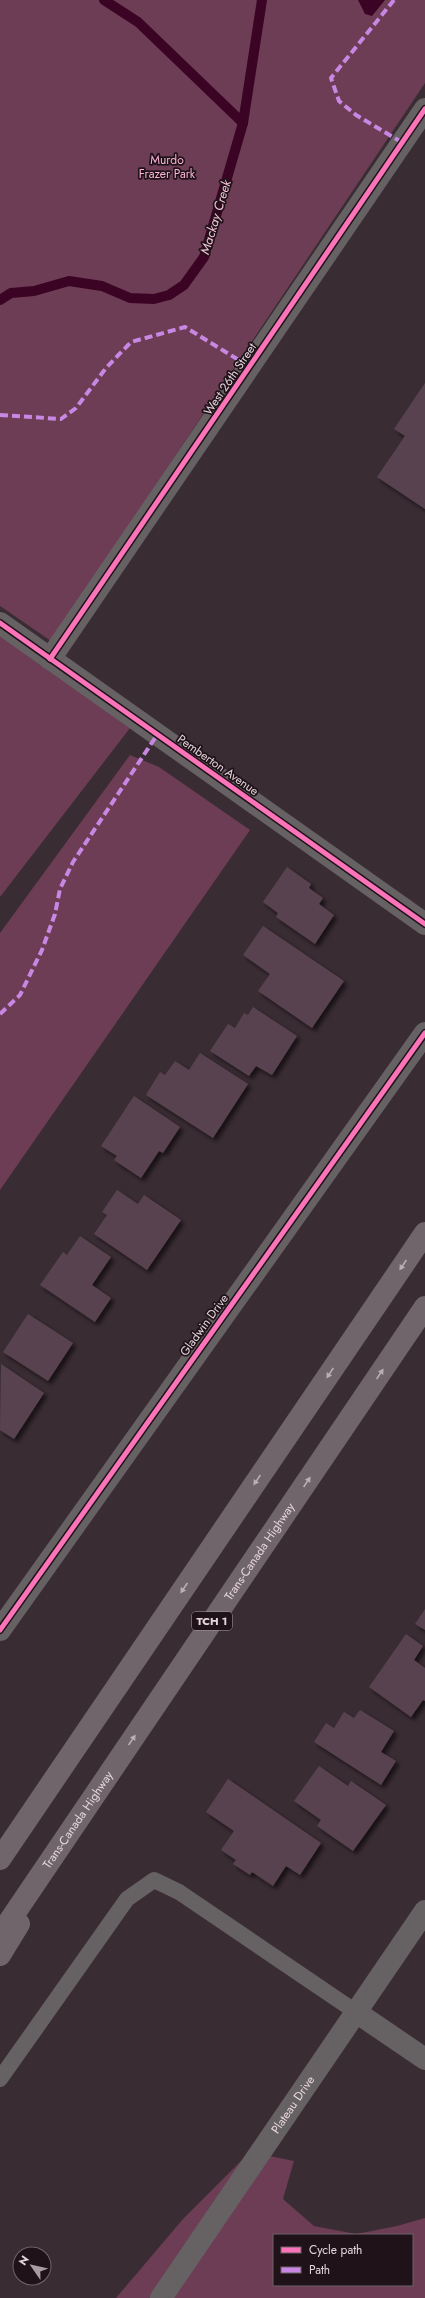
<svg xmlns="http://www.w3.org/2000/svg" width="425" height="2298" viewBox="0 0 425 2298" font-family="Jost,sans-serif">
	<defs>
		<filter id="shadow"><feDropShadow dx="3.5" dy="3.5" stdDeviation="2" flood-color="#0009"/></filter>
	</defs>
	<rect width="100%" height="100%" fill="#3a2c33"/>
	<!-- green -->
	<g fill="#6c3d54" fill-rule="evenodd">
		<polygon points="0,0 425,0 425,83 51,641 0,606"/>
		<polygon points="0,632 130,728 0,897"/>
		<polygon points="130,755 159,767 250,830 0,1190 0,933"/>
		<path d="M250 2152 294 2161 283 2199 314 2226 356 2234 397 2226 425 2218V2298H116L183 2219ZM274 2235H412V2285H274Z"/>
	</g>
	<!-- water -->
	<polygon fill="#3c0424" points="358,0 385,0 372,16 365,14"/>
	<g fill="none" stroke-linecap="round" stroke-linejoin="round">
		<!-- stream -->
		<g stroke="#3c0424" stroke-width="10">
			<polyline points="104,0 138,22 243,123"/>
			<polyline points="0,300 11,293 34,291 69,281 102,286 130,298 154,299 169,295 184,285 204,257 243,123 262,0"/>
		</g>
	</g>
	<!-- building -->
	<g fill="#59434f" filter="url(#shadow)">
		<polygon points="425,383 425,509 377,477 405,436 394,429"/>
		<polygon points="287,867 311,884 309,888 323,898 319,904 334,915 315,944 276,917 278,913 263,902"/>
		<polygon points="263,926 344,981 312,1028 258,991 270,974 243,955"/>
		<polygon points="253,1007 297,1036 272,1075 256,1066 249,1076 210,1051 228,1024 235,1028 244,1013 248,1015"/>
		<polygon points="200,1053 248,1084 213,1138 146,1095 160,1072 165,1075 175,1061 189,1070"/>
		<polygon points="134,1096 180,1127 163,1153 159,1151 141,1178 114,1160 117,1156 101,1146"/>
		<polygon points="117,1190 138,1204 144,1195 181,1220 147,1270 94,1234 107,1215 102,1212"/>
		<polygon points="80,1236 111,1257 92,1285 111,1298 95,1322 40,1285 63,1252 67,1255"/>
		<polygon points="28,1314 73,1343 48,1381 3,1352"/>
		<polygon points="1,1364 44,1393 14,1439 0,1430"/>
		<polygon points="425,1609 425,1630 415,1624"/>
		<polygon points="406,1634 423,1646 414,1660 425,1668 425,1701 423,1700 411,1717 369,1687"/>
		<polygon points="360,1710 394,1731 381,1752 396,1761 381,1785 314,1742 326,1723 334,1728 344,1712 354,1718"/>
		<polygon points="319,1766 348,1786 351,1781 386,1805 353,1851 317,1826 321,1820 294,1801"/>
		<polygon points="228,1779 321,1843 300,1875 286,1866 273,1886 252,1872 250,1875 233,1864 236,1860 221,1850 234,1831 206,1812"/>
	</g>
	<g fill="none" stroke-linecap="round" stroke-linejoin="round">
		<!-- service -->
		<polyline stroke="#666163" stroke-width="16" points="0,2079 127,1899 154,1880 179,1892 356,2012"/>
		<!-- minor -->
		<g stroke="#666163" stroke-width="22">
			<polyline points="0,623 425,924"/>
			<polyline points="50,659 425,109"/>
			<polyline points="0,1630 425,1033"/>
			<polyline points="356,2012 425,2059"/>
			<path id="s1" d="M161 2298 425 1911"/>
		</g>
		<!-- motorway -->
		<g stroke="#70656a" stroke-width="22">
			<polyline points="0,1859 425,1233"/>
			<path id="s2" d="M0 1935 425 1307"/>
			<polyline points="0,1955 19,1924"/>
		</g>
		<!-- quiet -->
		<g stroke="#c787e3" stroke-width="4" stroke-dasharray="8 4" stroke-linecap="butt">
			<polyline points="394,0 331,78 339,101 356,115 403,143"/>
			<polyline points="0,415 61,419 76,408 106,368 131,342 185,327 250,367"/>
			<polyline points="0,1014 20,995 42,950 55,914 60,889 73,862 157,735"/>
		</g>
		<!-- cycleway casing -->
		<g stroke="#1f1319" stroke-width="8">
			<g id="cycleway">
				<polyline points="0,623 425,924"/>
				<polyline points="50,659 425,109"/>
				<polyline points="0,1630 425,1033"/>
			</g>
		</g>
		<!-- cycleway -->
		<use href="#cycleway" stroke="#fb73b8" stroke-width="5"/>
	</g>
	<!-- one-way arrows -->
	<defs><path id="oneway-solid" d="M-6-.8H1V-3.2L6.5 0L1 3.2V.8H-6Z"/></defs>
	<g fill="#bdaeb5">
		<use href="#oneway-solid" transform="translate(403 1265) rotate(124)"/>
		<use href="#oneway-solid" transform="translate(330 1373) rotate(124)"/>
		<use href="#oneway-solid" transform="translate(380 1374) rotate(-56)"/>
		<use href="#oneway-solid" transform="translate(257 1480) rotate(124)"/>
		<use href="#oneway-solid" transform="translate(307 1482) rotate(-56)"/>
		<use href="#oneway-solid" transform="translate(184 1588) rotate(124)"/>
		<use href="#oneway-solid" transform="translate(132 1740) rotate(-56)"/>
	</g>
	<g text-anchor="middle" stroke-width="3.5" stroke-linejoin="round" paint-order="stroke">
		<!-- shield labels -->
		<rect fill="#1f1319" stroke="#ab9ba2" stroke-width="1" x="192" y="1612" width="40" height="18" rx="3"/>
		<g font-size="11" font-weight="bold" fill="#e7d5dd">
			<text x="212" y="1625">TCH 1</text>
		</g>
		<!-- park labels -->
		<g font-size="12" fill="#feb4d6" stroke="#1f1319">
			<text x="167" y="164">Murdo<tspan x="167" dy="14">Frazer Park</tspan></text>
		</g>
		<!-- street labels -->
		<g font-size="12" fill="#e7d5dd" stroke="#1f1319">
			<text transform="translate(230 379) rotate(-56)" y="4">West 26th Street</text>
			<text transform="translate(218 765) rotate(35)" y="4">Pemberton Avenue</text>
			<text transform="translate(204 1325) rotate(-54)" y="4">Gladwin Drive</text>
			<text dy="4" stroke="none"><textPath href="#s2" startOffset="463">Trans-Canada Highway</textPath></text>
			<text dy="4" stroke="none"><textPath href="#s2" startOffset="139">Trans-Canada Highway</textPath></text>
			<text dy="4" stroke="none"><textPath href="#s1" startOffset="234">Plateau Drive</textPath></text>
		</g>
		<!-- water labels -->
		<g font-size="13" font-style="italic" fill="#f7c4da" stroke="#1f1319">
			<text transform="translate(215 217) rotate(-73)" y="5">Mackay Creek</text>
		</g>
	</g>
	<!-- legend -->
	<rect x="273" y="2234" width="140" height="52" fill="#1f1319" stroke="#6f6167"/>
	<rect x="281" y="2247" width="20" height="6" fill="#fb73b8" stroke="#6f6167"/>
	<text x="309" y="2254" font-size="12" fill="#e7d5dd">Cycle path</text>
	<rect x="281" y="2267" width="20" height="6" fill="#c787e3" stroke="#6f6167"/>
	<text x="309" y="2274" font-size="12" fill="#e7d5dd">Path</text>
	<!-- north arrow -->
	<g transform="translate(32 2266) rotate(304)"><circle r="19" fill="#1f1319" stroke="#6f6167"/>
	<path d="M0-3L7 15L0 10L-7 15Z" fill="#aa9aa2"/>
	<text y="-6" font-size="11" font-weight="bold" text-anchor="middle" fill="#e7d5dd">N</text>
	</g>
</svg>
